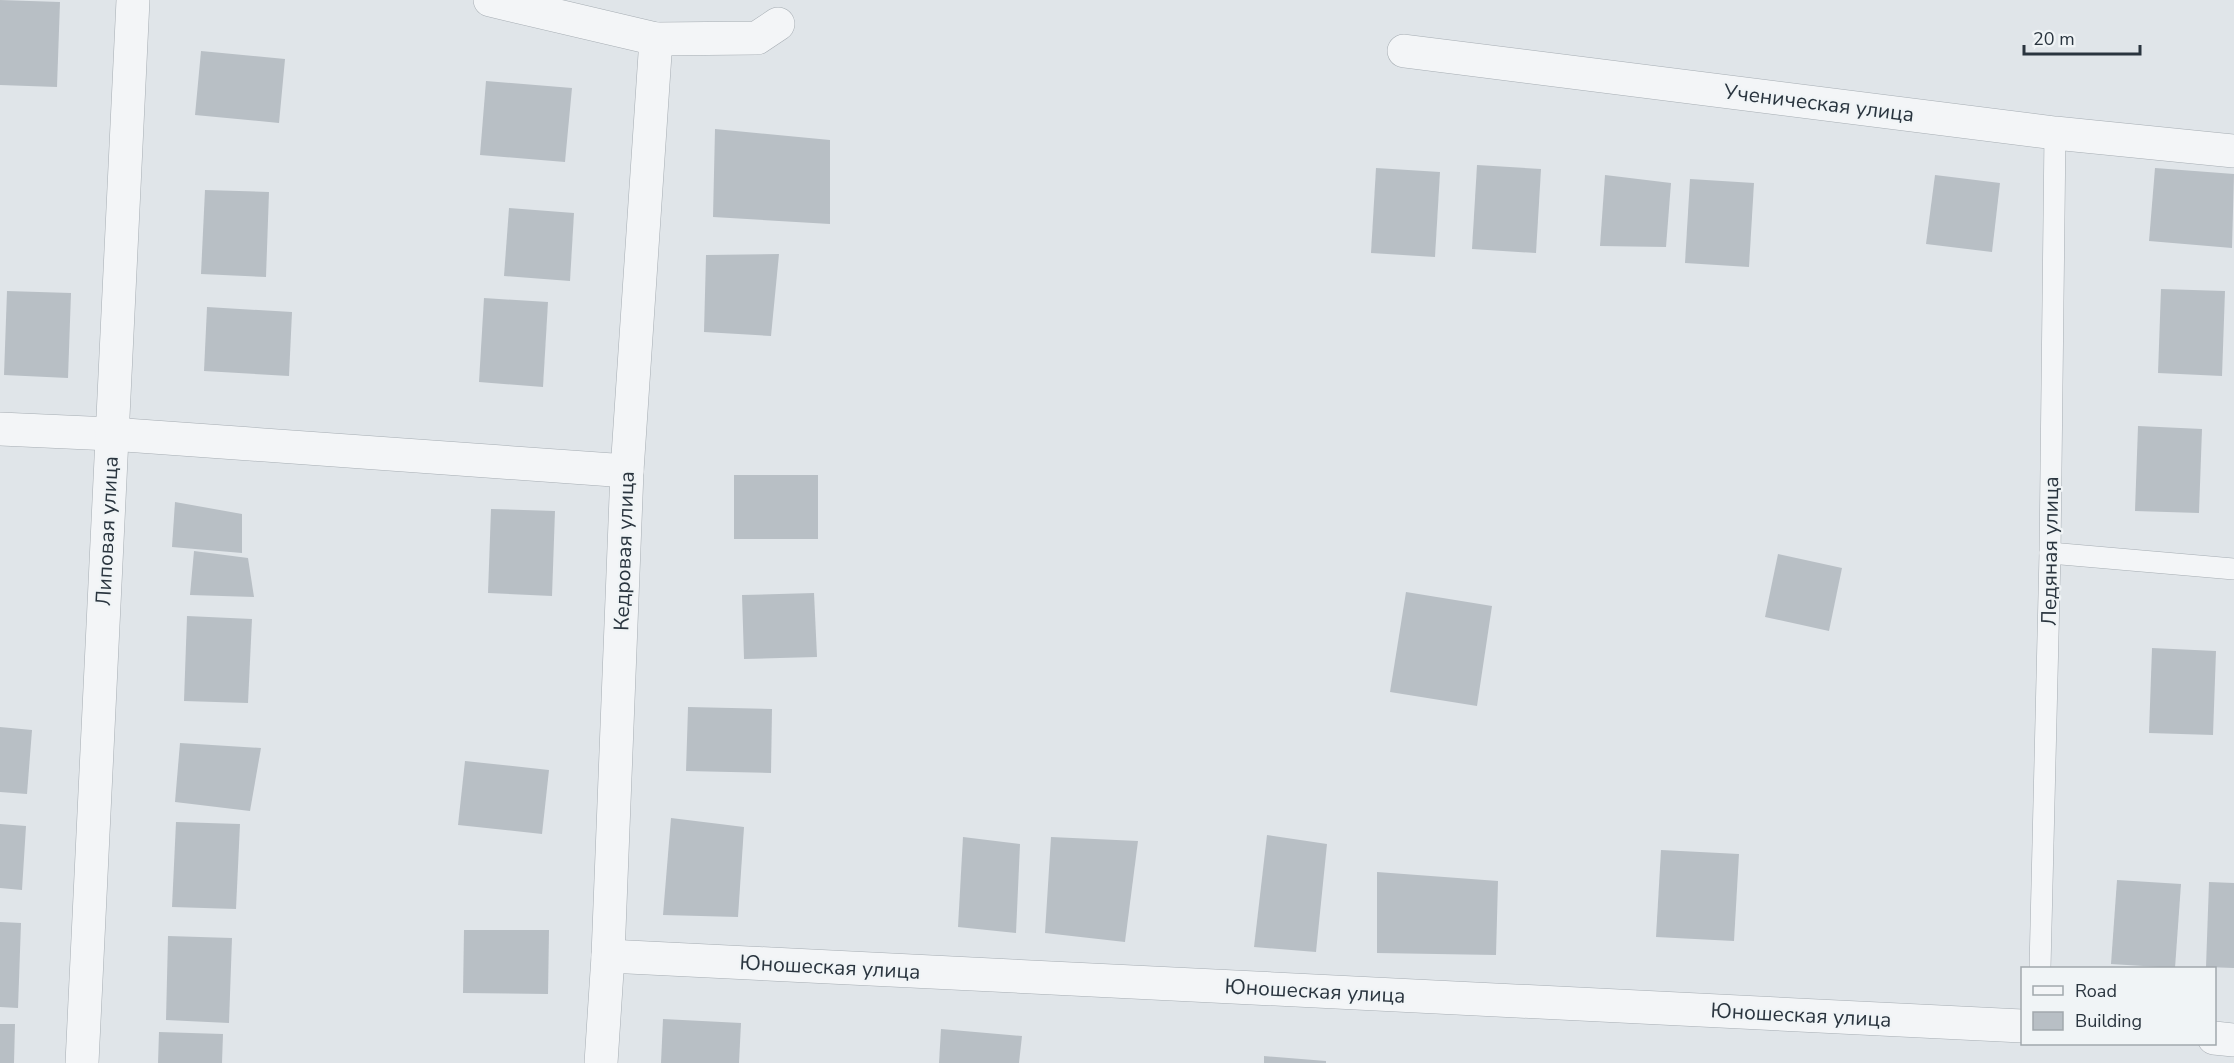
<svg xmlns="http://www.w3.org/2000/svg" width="2234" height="1063" viewBox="0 0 2234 1063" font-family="'Nunito Sans',sans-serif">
	<rect width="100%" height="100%" fill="#e0e5e9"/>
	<!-- building -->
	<g fill="#b8bfc5">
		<polygon points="0,0 60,2 57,87 0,85"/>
		<polygon points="201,51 285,59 279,123 195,115"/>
		<polygon points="486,81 572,88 565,162 480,155"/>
		<polygon points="715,129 830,140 830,224 713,217"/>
		<polygon points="1477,165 1541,169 1536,253 1472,249"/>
		<polygon points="1376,168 1440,172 1435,257 1371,253"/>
		<polygon points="2155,168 2234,174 2232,248 2149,241"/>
		<polygon points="1605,175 1671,183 1666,247 1600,246"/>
		<polygon points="1935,175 2000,183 1992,252 1926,244"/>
		<polygon points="1690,179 1754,183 1749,267 1685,263"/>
		<polygon points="205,190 269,192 266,277 201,274"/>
		<polygon points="509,208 574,213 570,281 504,276"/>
		<polygon points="779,254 771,336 704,332 706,255"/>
		<polygon points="2161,289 2225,291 2222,376 2158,373"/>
		<polygon points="7,291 71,293 68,378 4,375"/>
		<polygon points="484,298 548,302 543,387 479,382"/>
		<polygon points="207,307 292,312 289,376 204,371"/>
		<polygon points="2138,426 2202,429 2199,513 2135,511"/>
		<rect x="734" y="475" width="84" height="64"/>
		<polygon points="175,502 242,514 242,553 172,547"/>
		<polygon points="491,509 555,511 552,596 488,593"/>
		<polygon points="194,551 248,558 254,597 190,595"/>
		<polygon points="1778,554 1842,568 1829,631 1765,617"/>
		<polygon points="1406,592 1492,606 1477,706 1390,692"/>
		<polygon points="814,593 817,657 744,659 742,595"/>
		<polygon points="187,616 252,619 248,703 184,701"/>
		<polygon points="2152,648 2216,651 2213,735 2149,733"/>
		<polygon points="688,707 772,709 771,773 686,771"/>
		<polygon points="0,727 32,730 27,794 0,792"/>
		<polygon points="180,743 261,748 250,811 175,802"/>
		<polygon points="465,761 549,770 542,834 458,825"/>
		<polygon points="671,818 744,827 738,917 663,915"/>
		<polygon points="176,822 240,824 236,909 172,907"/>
		<polygon points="0,824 26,826 22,890 0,888"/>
		<polygon points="1267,835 1327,844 1316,952 1254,947"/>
		<polygon points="963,837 1020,844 1016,933 958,927"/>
		<polygon points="1051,837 1138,841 1125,942 1045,933"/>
		<polygon points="1661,850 1739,854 1734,941 1656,937"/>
		<polygon points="1377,872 1498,881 1496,955 1377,953"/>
		<polygon points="2117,880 2181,884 2175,968 2111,964"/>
		<polygon points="2209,882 2234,883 2234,968 2206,967"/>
		<polygon points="0,922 21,923 18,1008 0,1007"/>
		<polygon points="464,930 549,930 548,994 463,993"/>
		<polygon points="168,936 232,938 229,1023 166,1020"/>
		<polygon points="663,1019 741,1023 739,1063 661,1063"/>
		<polygon points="0,1024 15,1024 14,1063 0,1063"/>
		<polygon points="941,1029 1022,1036 1019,1063 939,1063"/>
		<polygon points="159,1032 223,1034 222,1063 158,1063"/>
		<polygon points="1264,1056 1326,1061 1326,1063 1264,1063"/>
	</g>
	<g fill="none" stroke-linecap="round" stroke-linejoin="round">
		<!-- service casing -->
		<g stroke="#a6adb3" stroke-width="22">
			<g id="service">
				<polyline points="2050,553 2234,569"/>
				<polyline points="2040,968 2050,553 2055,133"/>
			</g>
		</g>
		<!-- minor casing -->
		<g stroke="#a6adb3" stroke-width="34">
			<g id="minor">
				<polyline points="490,0 656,39 757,38 778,24"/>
				<polyline points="1404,51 2055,133 2234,151"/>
				<polyline points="0,429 111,434 627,471"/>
				<polyline points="608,956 2022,1026"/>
				<polyline points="2214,1038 2234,1040"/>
				<polyline points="82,1063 133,0"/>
				<polyline points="601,1063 608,956 627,471 656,39"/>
			</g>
		</g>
		<!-- service -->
		<use href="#service" stroke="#f3f5f7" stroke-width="21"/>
		<!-- minor -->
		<use href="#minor" stroke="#f3f5f7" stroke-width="33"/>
	</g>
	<g text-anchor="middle" stroke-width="4.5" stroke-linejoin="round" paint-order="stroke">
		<!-- street labels -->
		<g font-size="21" fill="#2a353f" stroke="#f0f4f6">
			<text transform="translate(1819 103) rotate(7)" y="7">Ученическая улица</text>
			<text transform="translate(107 531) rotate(-87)" y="7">Липовая улица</text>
			<text transform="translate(624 551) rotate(-88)" y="7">Кедровая улица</text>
			<text transform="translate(2050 551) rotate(-89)" y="7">Ледяная улица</text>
			<text transform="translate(830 967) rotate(3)" y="7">Юношеская улица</text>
			<text transform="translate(1315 991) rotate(3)" y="7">Юношеская улица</text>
			<text transform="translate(1801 1015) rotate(3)" y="7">Юношеская улица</text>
		</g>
	</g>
	<!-- legend -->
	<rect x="2021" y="967" width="195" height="78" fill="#f0f4f6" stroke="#a1a8ad" stroke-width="1.5"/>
	<rect x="2033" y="986" width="30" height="9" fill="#f3f5f7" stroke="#a1a8ad" stroke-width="1.5"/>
	<text x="2075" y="997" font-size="18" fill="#2a353f">Road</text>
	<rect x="2033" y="1012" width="30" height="18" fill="#b8bfc5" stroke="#a1a8ad" stroke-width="1.5"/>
	<text x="2075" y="1027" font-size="18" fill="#2a353f">Building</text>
	<!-- scale -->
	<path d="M2024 45v9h116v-9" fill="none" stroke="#2a353f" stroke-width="3"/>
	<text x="2033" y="45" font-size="18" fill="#2a353f" stroke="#f0f4f6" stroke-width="4.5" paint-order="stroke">20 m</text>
</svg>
